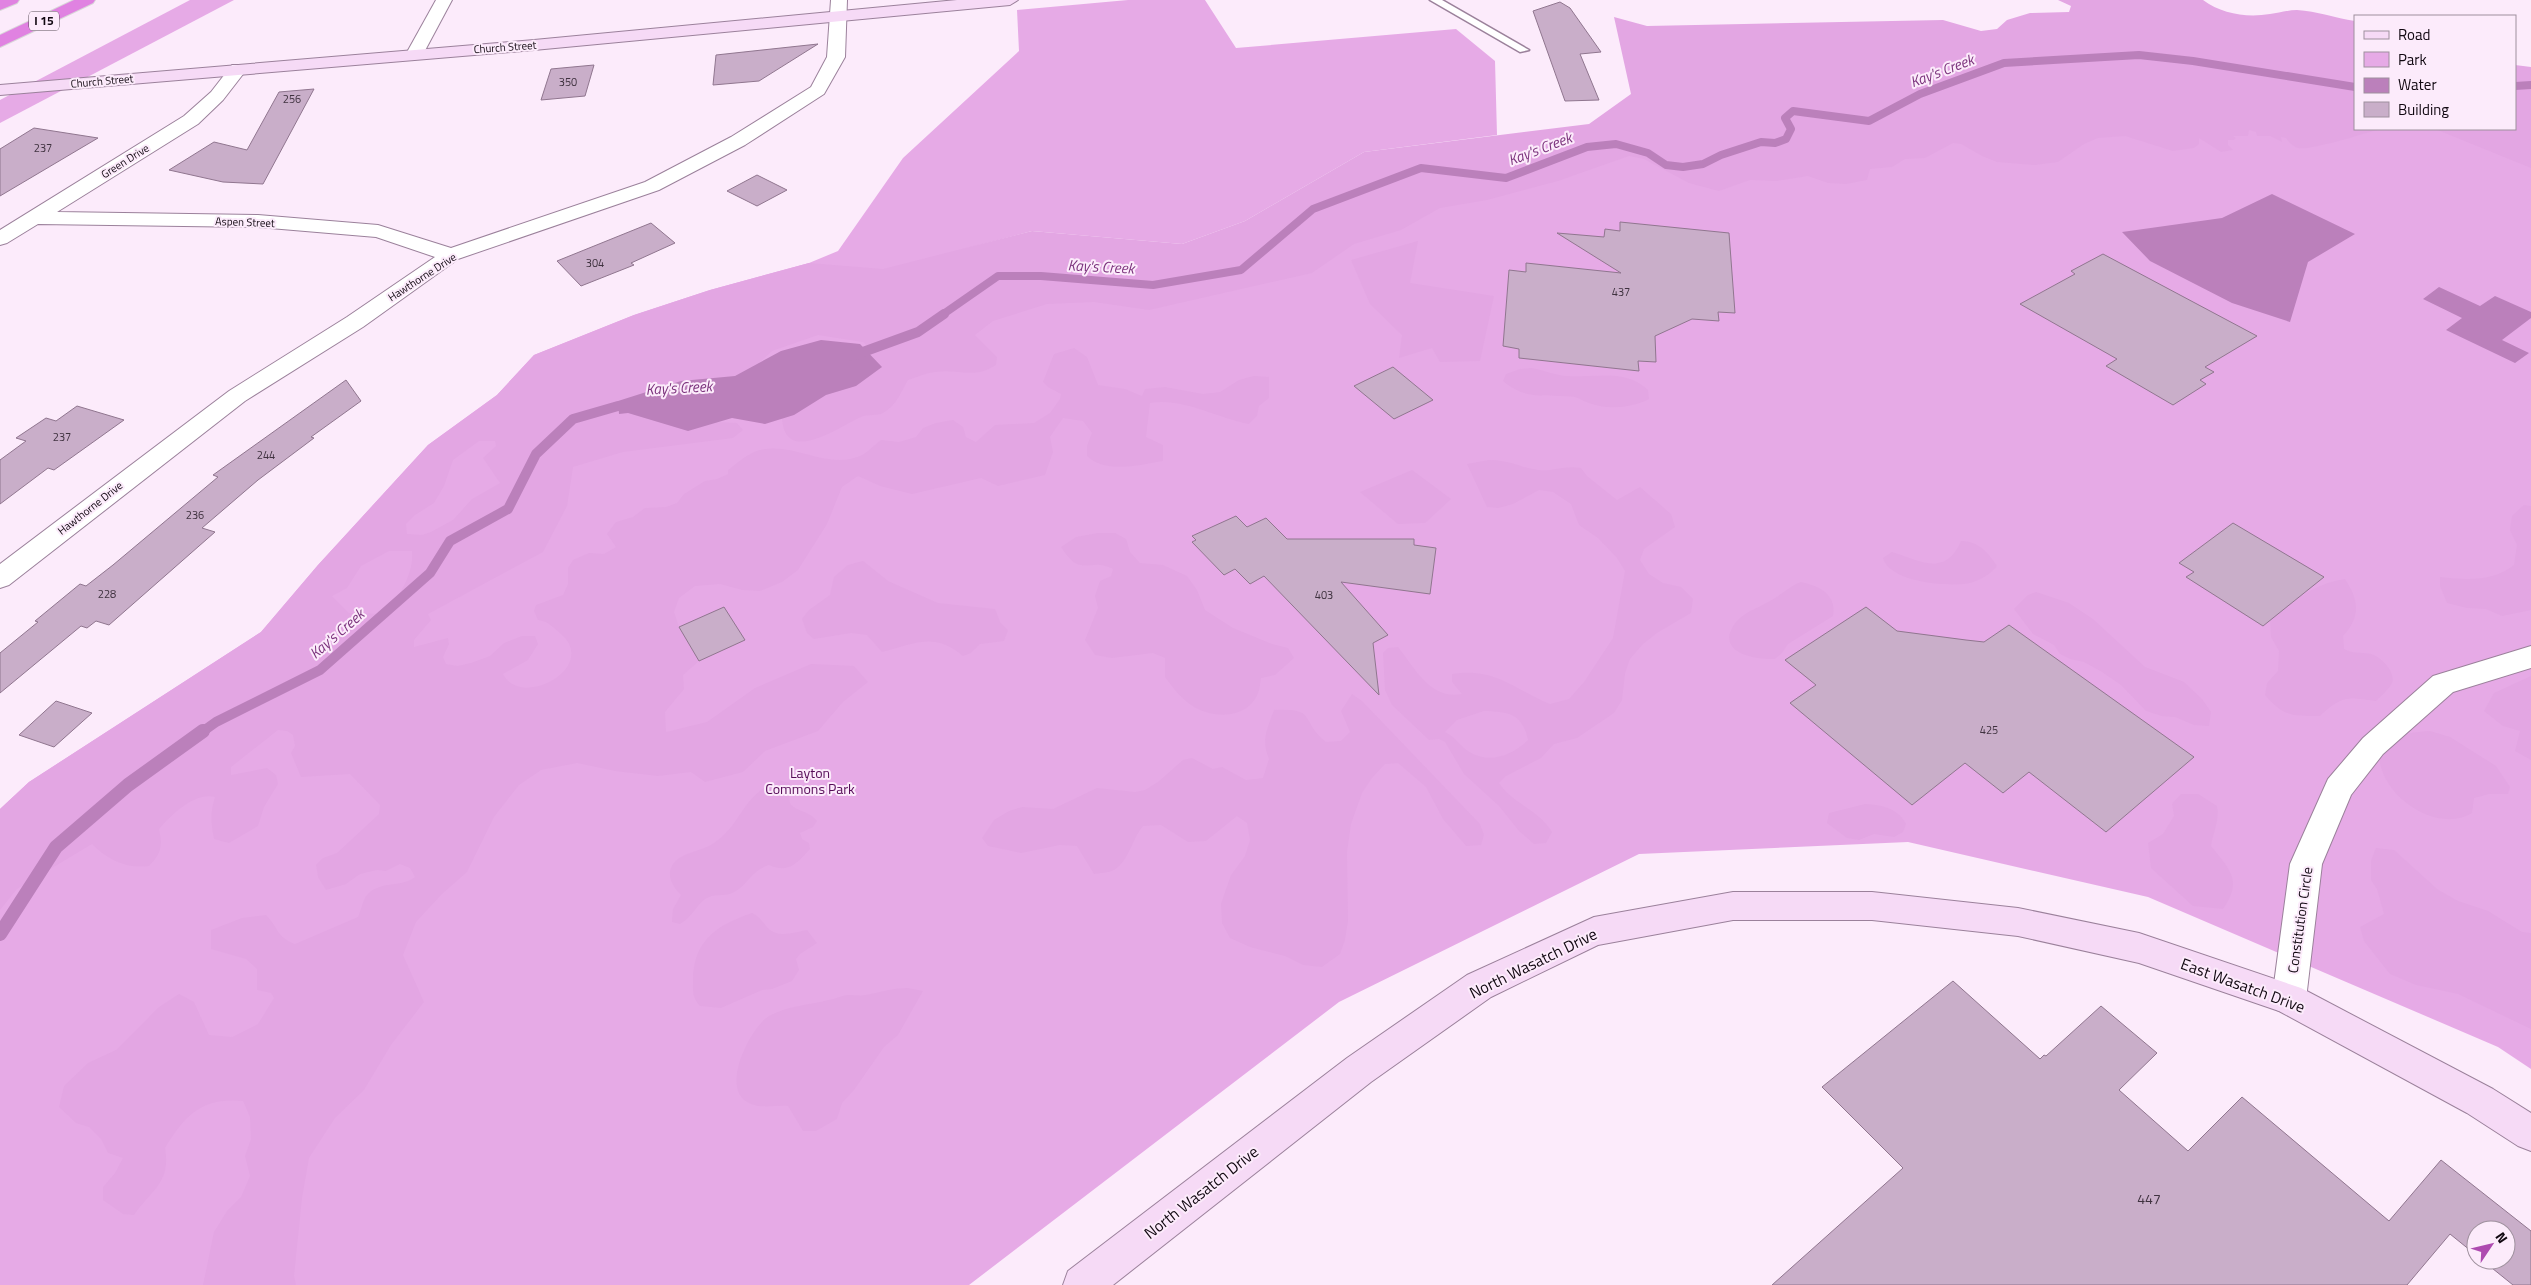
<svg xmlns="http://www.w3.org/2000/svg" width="2531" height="1285" viewBox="0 0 2531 1285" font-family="'Titillium Web',sans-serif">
	<rect width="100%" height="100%" fill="#fcebfb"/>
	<!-- green -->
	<g fill="#e6aae6">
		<polygon points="190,0 234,0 0,123 0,100"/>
		<polygon points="1128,0 1205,0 1236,48 1456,29 1495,61 1497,135 1364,152 1245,221 1182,244 1032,231 885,270 1113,283 1693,111 2355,129 2515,129 2531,89 2531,1069 2498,1047 2148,897 1908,842 1639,854 1339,1002 969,1285 0,1285 0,809 29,782 261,632 318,565 428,445 497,395 534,355 634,315 710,290 809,263 838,251 903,158 1019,51 1017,10"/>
	</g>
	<!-- forest -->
	<g fill="#e3a6e3" fill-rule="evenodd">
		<path d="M2058 0H2203C2222 14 2247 18 2270 14 2279 13 2288 10 2297 10 2317 11 2335 18 2355 21V129H2380C2366 133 2310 151 2298 148 2292 146 2289 142 2286 138L2281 137 2282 142 2270 136H2257L2256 132 2249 130 2248 136H2233L2236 138 2234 140H2228V145L2233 150 2221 152 2199 138V144L2194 148 2173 151 2125 136 2098 138 2084 144 2058 162 2035 165 1997 162 1982 156 1961 144 1953 143 1925 158 1905 159 1892 167 1870 169 1867 180 1846 184 1828 183 1808 176 1777 181 1750 180 1719 191 1689 183 1644 159 1629 156 1558 181 1487 200 1440 208 1401 230 1354 244 1312 273 1149 310 1094 302 1047 304 993 321 975 335 997 357 996 365C973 380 960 368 935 372 926 373 917 377 908 380 901 392 897 405 883 413 877 416 868 414 861 417 840 426 785 467 782 418L846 363 873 351 863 342 818 335 772 351 758 364 715 422 737 423 743 430 733 438 623 452 573 467 567 506 543 552 428 614 431 620 414 640V647L448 638 449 644 443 657 446 664 458 666 471 663 490 656 504 643 522 636H535L538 644 528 660 503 674C522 710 599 667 561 634 554 628 548 621 538 620L534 611 536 605 563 595 568 584V568L573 560 589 553 604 554 616 547 607 534 616 522 633 517 645 508 666 507 677 503 684 494 705 481 717 479 728 474V470C736 464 745 456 754 452 790 438 825 471 860 456 867 453 874 445 881 440L899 442 916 437 923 428 936 423 953 420 963 427 966 437 976 442 995 425 1034 423 1050 413 1060 399 1061 394 1048 387 1043 382 1054 354 1074 348 1087 357 1098 385 1125 389 1142 396 1145 389 1165 387 1203 394 1220 392 1239 380 1254 376 1269 377V398L1259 406 1257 416 1249 424C1217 418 1182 397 1150 403L1146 437 1163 445V461C1139 465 1106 474 1087 456V446L1092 433 1083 421 1063 418 1050 437 1053 452 1045 475 998 486 981 478 912 494 880 486 858 476 842 487 827 524 798 570 782 582 760 591 742 590 720 584 695 586 679 598 674 612 679 627 699 661 683 675 684 689 665 712 666 732 707 722 755 688 811 664 854 666 868 682 843 702 818 731 765 751 743 772 705 782 691 772 658 776 615 771 577 763 541 770 519 785 494 817 467 872 442 894 416 922 403 955 424 1002 391 1045 364 1090 335 1118 309 1158 302 1198 294 1276 296 1285H203L214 1232 227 1211 241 1197 250 1176 245 1156 251 1139 250 1117 243 1101C202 1097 185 1115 165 1148 171 1183 152 1189 134 1215L123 1214 103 1200V1187L115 1173 123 1158 108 1153 101 1139 89 1127 76 1123 59 1107 64 1086 88 1063 116 1050 159 1007 179 994 194 1002 209 1035 232 1037 258 1024 274 998 271 993 257 990V969L246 959 211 949V930L242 918 266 915C279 928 276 937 295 944L358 917C361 911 363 899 367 895 380 880 402 888 415 877L410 868 400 864 386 871 377 870 360 874 346 884 326 890 318 877 316 865 323 858 337 853 379 814 380 805 350 774 301 777 291 753 295 746 293 735 287 731 278 730 231 767V775L267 768 276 775 278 784 264 807 258 826 229 843 214 839C211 824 210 812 215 797 195 792 172 814 159 829 163 846 161 854 149 866 126 869 108 860 92 844L17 889 0 910V809L29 782 261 632 318 565 428 445 497 395 534 355 634 315 710 290 809 263 883 269 1032 231 1182 244 1245 221 1364 152 1589 124 1631 94 1614 17 1647 26 1943 20 1981 31 1997 29 2007 20 2030 13 2069 12 2071 6ZM479 441H495L496 446 483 458 500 483 472 499 453 520 431 532 422 535 407 534 406 524 415 515 434 503 444 486 453 460ZM389 551H412C414 575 399 595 386 614L349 613 332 596 347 588 361 566Z"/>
		<polygon points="2515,65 2531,67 2531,168 2435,129 2515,129"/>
		<polygon points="1418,241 1410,283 1494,296 1480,361 1440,362 1432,348 1399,358 1402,335 1370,304 1351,260"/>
		<path d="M1532 368C1544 370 1554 375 1566 376 1594 378 1626 368 1648 390L1649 399C1632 408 1607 410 1589 403 1584 402 1580 398 1575 397 1546 393 1528 402 1503 381L1506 374 1520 369Z"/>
		<path d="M1489 460C1509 460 1519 467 1538 470 1550 472 1565 465 1581 468L1587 476 1617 500 1640 487 1671 514 1675 527 1644 549 1640 560 1649 574 1663 583 1681 587 1693 599 1691 613 1657 633 1643 644 1630 659 1625 674 1622 700 1614 713 1577 738 1554 744 1541 758 1506 776 1499 783C1513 804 1539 810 1552 832L1546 843 1534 844 1519 831 1499 806 1464 774 1445 742 1439 739 1429 740 1392 705 1385 690 1383 653 1388 648 1398 647C1415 668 1430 700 1462 694L1452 682V674C1496 667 1513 689 1550 704L1569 699 1584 682 1613 638 1625 571 1617 558 1598 538 1579 525 1571 504 1553 492 1539 490 1513 504 1498 508 1487 507 1467 464ZM1484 711C1509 712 1522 713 1528 740 1514 754 1492 763 1473 754 1462 749 1456 737 1445 732L1457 720Z"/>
		<polygon points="1412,470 1451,499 1425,523 1398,524 1360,492"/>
		<path d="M2524 505 2531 506V610L2502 616 2486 609 2467 608 2447 603 2440 586V577C2467 580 2492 582 2514 565L2517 545 2510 530 2512 516Z"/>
		<path d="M1098 533H1115L1126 539 1130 552 1140 563 1163 565 1187 576 1197 590 1205 610 1233 628 1272 644 1288 648 1294 658 1275 675 1261 678C1260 683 1260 689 1258 693 1248 720 1211 719 1191 705 1181 698 1172 687 1165 677V658L1153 653 1112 658 1095 655 1085 640 1098 608 1095 596 1100 581 1111 576 1113 569C1088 556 1082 580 1061 547L1076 537Z"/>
		<path d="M1961 541C1978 541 1988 552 1997 566 1990 575 1976 583 1964 584 1943 586 1890 582 1883 558L1892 552C1919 560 1945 578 1961 541Z"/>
		<path d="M863 561 888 581 938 603 995 609 1000 622 1008 630 1004 641 980 644 971 653 963 656C934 631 914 644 882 652L867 635 851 633 814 639 807 633 802 619 809 610 830 595 834 577 848 565Z"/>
		<path d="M2345 579C2359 600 2361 617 2343 636L2344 649C2354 655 2364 651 2374 655 2383 659 2396 673 2392 683 2389 689 2381 696 2376 701 2348 697 2342 695 2320 716 2292 716 2284 717 2265 695L2267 683 2278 671 2279 651 2271 637 2270 620C2295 600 2313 584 2345 579Z"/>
		<path d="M1801 582C1819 586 1837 594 1833 616L1788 644 1782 653 1775 659C1754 660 1713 652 1736 622 1746 610 1762 607 1775 598 1783 593 1792 585 1801 582Z"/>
		<polygon points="2036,592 2069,603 2093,619 2145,667 2184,682 2202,699 2211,712 2209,726 2194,725 2175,717 2162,716 2146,711 2121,685 2102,672 2084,662 2070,659 2060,654 2054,645 2033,634 2014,609 2028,595"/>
		<polygon points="2531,676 2531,760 2515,751 2520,731 2503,726 2484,711 2494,693"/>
		<path d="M1352 694 1362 701 1480 824 1484 835 1481 845 1466 846 1443 819 1426 787 1398 763 1385 764 1372 778 1362 793 1351 824 1347 852 1348 921 1345 940 1340 954 1322 967 1303 965 1285 956 1250 947 1230 938 1222 923 1221 904 1231 875 1245 856 1250 840 1247 823 1237 816 1206 841 1188 842 1161 825 1143 826C1132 839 1129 861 1114 870 1109 873 1099 873 1094 874L1077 846 1060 845 1021 853 988 846 982 838 994 820 1009 811 1022 807 1053 809 1097 788 1135 792 1145 790 1158 782 1183 760 1192 758 1213 769 1222 767 1246 780 1263 778 1269 759C1261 740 1267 730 1274 710 1318 708 1299 720 1326 742L1341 741 1350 732 1341 711Z"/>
		<path d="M2430 731 2450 737 2496 766 2510 787 2508 794H2489L2474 798 2472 813C2436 835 2378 794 2379 753 2399 734 2403 733 2430 731Z"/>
		<path d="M779 780 790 783C791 789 788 798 790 803 794 811 810 811 817 821L813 827 800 833 802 839 809 843 810 849C797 863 789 874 769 865 750 871 749 885 732 893 723 897 714 893 705 899 696 906 691 918 680 924L672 922 673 909 681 895C674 888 667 878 671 868 677 852 702 852 714 843 744 822 740 796 779 780Z"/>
		<path d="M2181 794H2198L2217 806C2220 820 2213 832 2211 846 2230 870 2243 881 2223 909L2193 906 2151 868 2148 843 2163 834 2174 816 2172 804Z"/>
		<path d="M1865 804C1882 805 1898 808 1906 824L1903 832 1894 837 1874 834 1859 840 1847 838 1827 823 1829 813Z"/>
		<polygon points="2376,848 2394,850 2437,889 2458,901 2488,911 2522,932 2531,933 2531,1029 2458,994 2416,985 2390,974 2364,941 2360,927 2384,914 2377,889 2371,880 2371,861"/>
		<path d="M752 913C760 917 761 920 766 926 776 939 793 933 807 930L817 943 800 954 796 959 799 970 792 981 772 989 762 990 721 1008 700 1006C692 997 693 992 693 981 693 940 717 925 752 913Z"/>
		<path d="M908 988 923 991 898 1035 884 1047 854 1090 842 1103 837 1119 816 1131H803L788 1106C773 1105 757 1110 744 1100 723 1082 751 1027 769 1016 787 1006 809 1005 829 1000 835 999 841 996 847 995 854 995 860 996 866 995 882 992 891 988 908 988Z"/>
	</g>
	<!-- water -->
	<g fill="#bb80bb">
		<polygon points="2272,194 2355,234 2308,262 2290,322 2232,303 2150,261 2122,232 2222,218"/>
		<polygon points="2439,287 2480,306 2495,296 2531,312 2531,318 2502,340 2529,353 2515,363 2446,330 2462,318 2423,299"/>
		<polygon points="821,340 860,344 882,367 856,386 826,395 794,415 765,424 732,418 688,431 628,413 619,414 618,401 681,381 735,376 781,351"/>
	</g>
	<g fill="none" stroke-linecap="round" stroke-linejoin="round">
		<!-- stream-far2 -->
		<g stroke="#bb80bb" stroke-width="8">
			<polyline points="2515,86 2531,85"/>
			<polyline points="942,315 998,276 1041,276 1153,285 1241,270 1313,209 1421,168 1506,178 1587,147 1616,144 1648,153 1666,165 1683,167 1703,164 1721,155 1761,142 1775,143 1786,139 1791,129 1785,118 1793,111 1869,121 1920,94 2004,63 2139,55 2193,61 2355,87"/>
		</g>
		<!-- stream-far1 -->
		<g stroke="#bb80bb" stroke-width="10">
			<polyline points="852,356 918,332 944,314"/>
			<polyline points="202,732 216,722 320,670 430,573 450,541 508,509 536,454 573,419 618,406 634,406"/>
		</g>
		<!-- stream -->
		<polyline stroke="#bb80bb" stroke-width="14" points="0,934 56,847 128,785 203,731"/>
	</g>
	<!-- building -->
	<g fill="#c9aec9" stroke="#90768f">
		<polygon points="1560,2 1570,8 1601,52 1580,54 1599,100 1565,101 1533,11"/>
		<polygon points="818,44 759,81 713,85 716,55"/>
		<polygon points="594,65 585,96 541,100 551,69"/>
		<polygon points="314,89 263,184 223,182 169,170 214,142 247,150 279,92"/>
		<polygon points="34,128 98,138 0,196 0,149"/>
		<polygon points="757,175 787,190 757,206 727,191"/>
		<polygon points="1620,222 1729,233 1735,313 1718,312 1719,321 1692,319 1655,336 1656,362 1638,361 1639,371 1519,358 1519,349 1503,346 1509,270 1526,272 1526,263 1621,273 1557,233 1604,237 1605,229 1620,231"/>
		<polygon points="651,223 675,243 631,263 634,265 581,286 557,261"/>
		<polygon points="2103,254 2257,336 2205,367 2214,372 2200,380 2206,384 2173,405 2106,366 2117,359 2020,304 2075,274 2071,271"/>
		<polygon points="1393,367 1433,400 1394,419 1354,386"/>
		<polygon points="346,380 361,401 311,437 314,438 258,480 202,528 215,532 109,625 96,621 87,628 81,626 0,693 0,653 38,622 35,621 80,584 86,586 113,565 218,477 213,475"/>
		<polygon points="77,406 124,420 54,470 48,468 0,504 0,460 26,441 16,438 46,418 56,421"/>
		<polygon points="1236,516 1247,527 1266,518 1287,539 1414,539 1414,545 1436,548 1430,594 1341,582 1388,635 1373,643 1379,695 1264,576 1250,584 1235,569 1224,575 1192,542 1196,540 1192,536"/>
		<polygon points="2233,523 2324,577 2263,626 2186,577 2194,572 2179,563"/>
		<polygon points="724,607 745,640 699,661 679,627"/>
		<polygon points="1866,607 1897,631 1966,640 1984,642 2009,625 2194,757 2106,832 2029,772 2003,793 1965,763 1912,805 1790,703 1816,685 1785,660"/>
		<polygon points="56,701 92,713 54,747 19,735"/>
		<polygon points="1953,981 2040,1059 2044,1055 2046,1056 2101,1006 2157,1053 2119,1090 2188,1151 2242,1097 2389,1221 2441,1160 2531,1231 2531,1285 2513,1285 2482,1260 2506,1260 2506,1230 2476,1230 2476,1255 2450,1234 2407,1285 1772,1285 1903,1168 1822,1087"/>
	</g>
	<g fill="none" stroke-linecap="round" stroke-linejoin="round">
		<!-- lane casing -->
		<g stroke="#9b819b" stroke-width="3">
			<polygon id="lane" points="1430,0 1442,0 1529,50 1520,52"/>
		</g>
		<!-- street casing -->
		<g stroke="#9b819b" stroke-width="2">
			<g id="street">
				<polygon points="436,0 452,0 421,58 409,58 406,54"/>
				<polygon points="831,0 847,0 845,57 824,94 745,145 659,190 458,259 363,327 245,401 9,585 0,588 0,564 229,391 347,317 435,257 376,237 258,227 38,224 7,243 0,245 0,230 184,116 211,92 232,65 244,65 247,69 223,100 198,124 57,212 258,215 378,225 451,248 645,182 731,137 811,87 827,57"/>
				<polygon points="2531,646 2531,668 2453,692 2383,754 2351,795 2322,864 2306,999 2301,1010 2289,1014 2277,1010 2272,999 2290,864 2328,779 2363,738 2433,676"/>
			</g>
		</g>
		<!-- secondary casing -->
		<g stroke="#9b819b" stroke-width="2">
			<g id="secondary">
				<polygon points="957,0 1018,0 1010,5 534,50 0,95 0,85 534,40"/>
				<polygon points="1733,892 1872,892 2018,908 2139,933 2301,988 2493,1089 2531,1113 2531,1151 2518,1146 2467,1113 2279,1011 2139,963 2018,936 1872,920 1733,920 1598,945 1491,997 1371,1082 1113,1285 1063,1285 1068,1271 1347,1058 1467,975 1594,917"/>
			</g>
		</g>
		<!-- highway casing -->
		<g stroke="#d9d7d9" stroke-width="2">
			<g id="highway">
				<polygon points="0,0 19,0 17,3 0,10"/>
				<polygon points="74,0 95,0 93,3 0,47 0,35"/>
			</g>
		</g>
		<!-- lane -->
		<use href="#lane" fill="#fff" fill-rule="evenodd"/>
		<!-- street -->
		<use href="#street" fill="#fff" fill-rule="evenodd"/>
		<!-- secondary -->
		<use href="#secondary" fill="#f6daf6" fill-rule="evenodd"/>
		<!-- highway -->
		<use href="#highway" fill="#e082e1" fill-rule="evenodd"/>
	</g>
	<g text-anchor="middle" stroke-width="4" stroke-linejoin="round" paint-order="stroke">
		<!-- far-street labels -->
		<g font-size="11" fill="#110811" stroke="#fcebfb">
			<text transform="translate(505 47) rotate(-4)" y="4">Church Street</text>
			<text transform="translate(102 81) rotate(-5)" y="4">Church Street</text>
			<text transform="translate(125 161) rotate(-32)" y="4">Green Drive</text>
			<text transform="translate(245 222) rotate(2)" y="4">Aspen Street</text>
			<text transform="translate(422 277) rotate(-33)" y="4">Hawthorne Drive</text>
			<text transform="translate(90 508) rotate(-38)" y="4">Hawthorne Drive</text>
		</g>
		<!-- number labels -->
		<g font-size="11" fill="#3f323f">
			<text x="568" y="86">350</text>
			<text x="292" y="103">256</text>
			<text x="43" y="152">237</text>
			<text x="595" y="267">304</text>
			<text x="1621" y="296">437</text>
			<text x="62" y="441">237</text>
			<text x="266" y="459">244</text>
			<text x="195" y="519">236</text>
			<text x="107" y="598">228</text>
			<text x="1324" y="599">403</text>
			<text x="1989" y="734">425</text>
		</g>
		<!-- shield labels -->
		<rect fill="#fcebfb" stroke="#584c57" stroke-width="1" x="29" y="11.5" width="30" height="19" rx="4"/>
		<g font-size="12" font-weight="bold" fill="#110811">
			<text x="44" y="25">I 15</text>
		</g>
		<!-- park labels -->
		<g font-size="14" fill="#550a57" stroke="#fcebfb">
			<text x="810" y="778">Layton<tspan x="810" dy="16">Commons Park</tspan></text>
		</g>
		<!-- street labels -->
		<g font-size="14" fill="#110811" stroke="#fcebfb">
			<text transform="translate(2300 920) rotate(-82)" y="5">Constitution Circle</text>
		</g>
		<!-- near-number labels -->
		<g font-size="14" fill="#3f323f">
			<text x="2149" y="1204">447</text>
		</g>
		<!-- water labels -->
		<g font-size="15" font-style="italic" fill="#7c347d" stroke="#fcebfb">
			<text transform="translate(1942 71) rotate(-21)" y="5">Kay's Creek</text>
			<text transform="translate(1540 149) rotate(-21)" y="5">Kay's Creek</text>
			<text transform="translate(1101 267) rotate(3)" y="5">Kay's Creek</text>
			<text transform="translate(679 388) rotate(-3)" y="5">Kay's Creek</text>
			<text transform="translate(337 634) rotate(-41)" y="5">Kay's Creek</text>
		</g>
		<!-- near-street labels -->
		<g font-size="16" fill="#110811" stroke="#fcebfb">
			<text transform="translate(1533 963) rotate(-26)" y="6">North Wasatch Drive</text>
			<text transform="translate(2243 985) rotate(20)" y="6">East Wasatch Drive</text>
			<text transform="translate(1201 1192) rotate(-38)" y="6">North Wasatch Drive</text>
		</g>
	</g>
	<!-- legend -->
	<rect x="2354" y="15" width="162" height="115" fill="#fcebfb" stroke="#9e909d"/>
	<rect x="2364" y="31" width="25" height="8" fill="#f6daf6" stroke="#9e909d"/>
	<text x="2398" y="40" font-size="15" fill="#110811">Road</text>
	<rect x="2364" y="52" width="25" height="15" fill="#e6aae6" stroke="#9e909d"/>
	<text x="2398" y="65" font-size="15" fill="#110811">Park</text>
	<rect x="2364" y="78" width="25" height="15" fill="#bb80bb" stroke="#9e909d"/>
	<text x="2398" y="90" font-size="15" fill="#110811">Water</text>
	<rect x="2364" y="102" width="25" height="15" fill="#c9aec9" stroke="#9e909d"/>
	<text x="2398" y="115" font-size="15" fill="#110811">Building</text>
	<!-- north arrow -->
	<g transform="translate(2491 1245) rotate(55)"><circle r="24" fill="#fcebfb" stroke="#9e909d"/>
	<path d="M0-4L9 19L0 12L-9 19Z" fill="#ae4ab0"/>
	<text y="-8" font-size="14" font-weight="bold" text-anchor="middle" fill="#110811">N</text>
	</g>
</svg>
